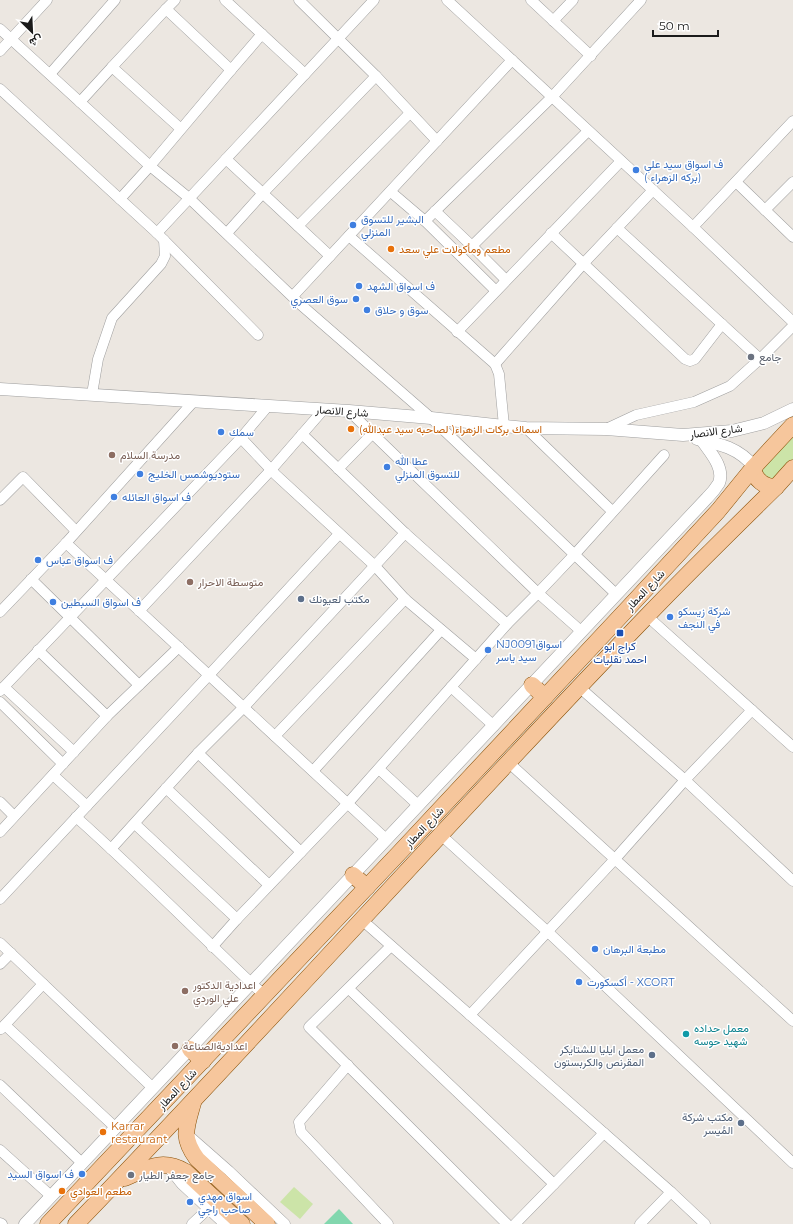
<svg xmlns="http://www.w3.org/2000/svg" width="793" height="1224" viewBox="0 0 793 1224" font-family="Montserrat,Vazirmatn,sans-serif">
	<rect width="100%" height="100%" fill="#ece7e1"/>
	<!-- grass -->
	<g fill="#cce4a8">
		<polygon points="793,433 793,459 774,479 770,481 762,476 762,468"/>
		<polygon points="294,1187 313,1204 300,1219 280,1202"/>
	</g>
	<!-- pitch -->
	<polygon fill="#82d7ae" points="339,1209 353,1224 324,1224"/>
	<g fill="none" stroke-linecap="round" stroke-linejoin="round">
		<!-- minor casing -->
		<g stroke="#9f9f9f" stroke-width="11">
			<g id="minor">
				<polyline points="225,0 305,74"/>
				<polyline points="299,0 376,76 437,141"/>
				<polyline points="447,0 693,227 793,322"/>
				<polyline points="531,0 591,56"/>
				<polyline points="166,9 175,0"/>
				<polyline points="553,21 573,0"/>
				<polyline points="0,29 150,166 189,198 300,304 431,418 616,594"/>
				<polyline points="0,51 47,0"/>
				<polyline points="231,70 262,34"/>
				<polyline points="50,74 115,0"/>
				<polyline points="0,89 157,233 258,335"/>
				<polyline points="80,102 112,67"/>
				<polyline points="226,159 330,256"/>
				<polyline points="736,182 793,237"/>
				<polyline points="391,192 425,221 495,290"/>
				<polyline points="120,199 150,166 231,70 166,9 112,67 181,129"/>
				<polyline points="765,210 793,182"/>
				<polyline points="435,211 472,246 506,280"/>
				<polyline points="425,221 552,97 641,0"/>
				<polyline points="298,226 410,113"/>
				<polyline points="693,227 793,121"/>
				<polyline points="617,228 760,359 793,326"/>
				<polyline points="157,233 374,0"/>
				<polyline points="227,233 263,193 376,76"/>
				<polyline points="551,233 685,359 690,361 695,359 722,324"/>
				<polyline points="349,236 495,364 499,374 504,426"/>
				<polyline points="472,246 588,131"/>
				<polyline points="293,296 512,60"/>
				<polyline points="457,332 621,161"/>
				<polyline points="495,364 583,264 653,190"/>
				<polyline points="92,394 98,359 112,318 161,264 165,256 164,240"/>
				<polyline points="349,411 538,593 581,631"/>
				<polyline points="526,428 612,511"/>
				<polyline points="606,429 636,415 694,402 730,386 760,359"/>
				<polyline points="302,434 405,533 507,624"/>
				<polyline points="241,438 276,475 375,566 405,599 476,659"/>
				<polyline points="338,469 373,433"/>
				<polyline points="0,500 23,477 76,531"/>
				<polyline points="66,543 386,839"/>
				<polyline points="31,579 139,685"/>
				<polyline points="139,611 271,470 324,409"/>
				<polyline points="0,612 66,543 194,401"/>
				<polyline points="647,616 793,747"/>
				<polyline points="38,650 107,716"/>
				<polyline points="4,687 74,752"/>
				<polyline points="451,687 494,726"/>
				<polyline points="579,687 685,780 793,881"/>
				<polyline points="0,691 241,438 268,406"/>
				<polyline points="0,702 63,764"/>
				<polyline points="275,736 405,599"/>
				<polyline points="198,753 301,852"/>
				<polyline points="508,762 793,1021"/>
				<polyline points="379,769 418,805"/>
				<polyline points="313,771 441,630"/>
				<polyline points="53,775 87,806"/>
				<polyline points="166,788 269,885"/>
				<polyline points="0,802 14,816"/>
				<path d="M76 817C141 875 202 937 265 996"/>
				<polyline points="135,824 237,919"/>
				<polyline points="0,832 107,716 179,647"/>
				<polyline points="441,835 548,932 793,1163"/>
				<polyline points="111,849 198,753 244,707 405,533"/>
				<polyline points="0,899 209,675 339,534"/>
				<polyline points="362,920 671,1192 705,1224"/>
				<polyline points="0,943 153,1088"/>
				<polyline points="391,946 309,1027 507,1224"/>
				<polyline points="212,947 237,919 348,803 507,624 538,593 575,554 664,455"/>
				<polyline points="0,964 11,953"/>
				<polyline points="349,989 554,1184"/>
				<polyline points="470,1015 615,859 685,780 752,710"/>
				<polyline points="5,1025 116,1128"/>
				<polyline points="1,1029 43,984"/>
				<polyline points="348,1065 299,1122 301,1132 388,1224"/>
				<polyline points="0,1085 82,1163"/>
				<polyline points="188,1135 229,1171 285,1224"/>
				<polyline points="0,1150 51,1196"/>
				<polyline points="0,1223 2,1224"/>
				<polyline points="192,1224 209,1208"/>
				<polyline points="515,1224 604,1133"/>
				<polyline points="640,1224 671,1192"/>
			</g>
		</g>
		<!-- tertiary casing -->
		<g stroke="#9f9f9f" stroke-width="13">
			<g id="tertiary">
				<polyline points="0,389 349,411 431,418 504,426 526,428 606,429 683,435 732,431 764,423 793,409"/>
				<path d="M697 439C720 444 739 448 754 467"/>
				<polyline points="167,1164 182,1183 226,1224"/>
				<path d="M25 1224 707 498C711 494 716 488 719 483 725 467 709 451 701 439"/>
			</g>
		</g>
		<!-- primary casing -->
		<g stroke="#895108" stroke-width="17">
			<g id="primary">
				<path d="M753 468C755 480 764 487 776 487"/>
				<polyline points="532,685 545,697"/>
				<polyline points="353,875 367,887"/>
				<polyline points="190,1049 203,1061"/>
				<path d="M193 1103C186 1128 181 1137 197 1159L267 1224"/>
				<path d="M125 1178C148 1168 162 1158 186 1172L242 1224"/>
				<polyline points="48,1224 400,852 630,606 718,511 753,468 793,425"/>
				<path d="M76 1224C269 1024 453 817 646 617 688 573 732 530 776 487L793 468"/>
			</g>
		</g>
		<!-- minor -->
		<use href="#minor" stroke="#fff" stroke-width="10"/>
		<!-- tertiary -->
		<use href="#tertiary" stroke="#fff" stroke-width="12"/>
		<!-- primary -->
		<use href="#primary" stroke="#f6c69c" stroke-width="16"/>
	</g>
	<!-- markers -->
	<g fill="#3f7fe0" stroke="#fff" stroke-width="1.5">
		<circle cx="636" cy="170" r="4"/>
		<circle cx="353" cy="225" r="4"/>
		<circle cx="359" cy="286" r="4"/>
		<circle cx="356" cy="299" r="4"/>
		<circle cx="367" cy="310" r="4"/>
		<circle cx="221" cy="432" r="4"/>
		<circle cx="387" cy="467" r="4"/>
		<circle cx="140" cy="474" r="4"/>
		<circle cx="114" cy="497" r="4"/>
		<circle cx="38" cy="560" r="4"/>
		<circle cx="53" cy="602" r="4"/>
		<circle cx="670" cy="617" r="4"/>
		<circle cx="488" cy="650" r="4"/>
		<circle cx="595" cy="949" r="4"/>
		<circle cx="579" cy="982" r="4"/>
		<circle cx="82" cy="1174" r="4"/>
		<circle cx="190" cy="1202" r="4"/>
	</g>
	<g fill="#e8710a" stroke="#fff" stroke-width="1.5">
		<circle cx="391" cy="249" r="4"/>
		<circle cx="351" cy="429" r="4"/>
		<circle cx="103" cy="1132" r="4"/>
		<circle cx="62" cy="1191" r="4"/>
	</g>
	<g fill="#6b7280" stroke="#fff" stroke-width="1.5">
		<circle cx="751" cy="357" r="4"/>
		<circle cx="131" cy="1175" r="4"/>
	</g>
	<g fill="#8d6e63" stroke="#fff" stroke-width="1.5">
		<circle cx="112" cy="455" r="4"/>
		<circle cx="190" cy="582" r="4"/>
		<circle cx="185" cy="991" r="4"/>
		<circle cx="175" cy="1046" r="4"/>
	</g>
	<g fill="#5c6f8a" stroke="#fff" stroke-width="1.5">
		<circle cx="301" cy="599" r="4"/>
		<circle cx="652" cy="1055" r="4"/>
		<circle cx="741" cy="1123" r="4"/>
	</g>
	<rect fill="#1a4fb4" stroke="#fff" stroke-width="1.5" x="616" y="629" width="8" height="8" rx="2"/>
	<circle fill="#0f9aa8" stroke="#fff" stroke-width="1.5" cx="686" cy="1034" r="4"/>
	<g text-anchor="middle" stroke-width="3" stroke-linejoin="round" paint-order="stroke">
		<!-- shop labels -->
		<g font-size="11" fill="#366cbe" stroke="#fff" text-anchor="start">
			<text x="644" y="168">ف اسواق سيد علي<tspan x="644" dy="13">( بركه الزهراء)</tspan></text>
			<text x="361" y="223">البشير للتسوق<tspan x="361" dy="13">المنزلي</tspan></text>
			<text x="367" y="290">ف اسواق الشهد</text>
			<text x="348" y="303" text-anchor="end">سوق العصري</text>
			<text x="375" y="314">سوق و حلاق</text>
			<text x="229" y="436">سمك</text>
			<text x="395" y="465">عطا الله<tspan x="395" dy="13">للتسوق المنزلي</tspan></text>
			<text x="148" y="478">ستوديوشمس الخليج</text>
			<text x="122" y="501">ف اسواق العائله</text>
			<text x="46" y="564">ف اسواق عباس</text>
			<text x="61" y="606">ف اسواق السبطين</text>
			<text x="678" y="615">شركة زيسكو<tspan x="678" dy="13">في النجف</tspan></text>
			<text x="496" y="648">NJ0091اسواق<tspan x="496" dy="13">سيد ياسر</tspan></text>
			<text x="603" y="953">مطبعة البرهان</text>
			<text x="587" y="986">أكسكورت - XCORT</text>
			<text x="74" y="1178" text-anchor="end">ف اسواق السيد</text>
			<text x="198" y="1200">اسواق مهدي<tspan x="198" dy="13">صاحب راجي</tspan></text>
		</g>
		<!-- food labels -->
		<g font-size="11" fill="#c56008" stroke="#fff" text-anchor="start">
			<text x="399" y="253">مطعم ومأكولات علي سعد</text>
			<text x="359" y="433">اسماك بركات الزهراء( لصاحبه سيد عبدالله)</text>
			<text x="111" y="1130">Karrar<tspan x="111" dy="13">restaurant</tspan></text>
			<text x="70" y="1195">مطعم العوادي</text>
		</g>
		<!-- worship labels -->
		<g font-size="11" fill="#5b616d" stroke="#fff" text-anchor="start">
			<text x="759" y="361">جامع</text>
			<text x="139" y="1179">جامع جعفر الطيار</text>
		</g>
		<!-- street labels -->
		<g font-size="11" fill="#1b1b1b" stroke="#fff">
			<text transform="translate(342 411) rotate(4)" y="4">شارع الانصار</text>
			<text transform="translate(716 431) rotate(-7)" y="4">شارع الانصار</text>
			<text transform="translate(645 590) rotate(-47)" y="4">شارع المطار</text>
			<text transform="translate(424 827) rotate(-47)" y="4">شارع المطار</text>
			<text transform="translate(177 1089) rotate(-47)" y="4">شارع المطار</text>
		</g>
		<!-- education labels -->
		<g font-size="11" fill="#785e54" stroke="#fff" text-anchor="start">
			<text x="120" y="459">مدرسة السلام</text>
			<text x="198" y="586">متوسطة الاحرار</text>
			<text x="193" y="989">اعدادية الدكتور<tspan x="193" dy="13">علي الوردي</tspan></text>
			<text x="183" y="1050">اعداديةالصناعة</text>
		</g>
		<!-- service labels -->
		<g font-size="11" fill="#4e5e75" stroke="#fff" text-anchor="end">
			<text x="309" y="603" text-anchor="start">مكتب لعيونك</text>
			<text x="644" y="1053">معمل ايليا للشتايكر<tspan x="644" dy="13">المقرنص والكربستون</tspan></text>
			<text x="733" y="1121">مكتب شركة<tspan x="733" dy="13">المُيسر</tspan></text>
		</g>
		<!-- transit labels -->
		<g font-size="11" fill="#164399" stroke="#fff">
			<text x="620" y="650">كراج ابو<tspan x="620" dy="13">احمد نقليات</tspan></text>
		</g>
		<!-- culture labels -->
		<g font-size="11" fill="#0d838f" stroke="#fff" text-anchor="start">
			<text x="694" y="1032">معمل حداده<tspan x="694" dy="13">شهيد حوسه</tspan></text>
		</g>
	</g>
	<!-- north arrow -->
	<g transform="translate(32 32) rotate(156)" stroke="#ffffff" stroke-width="3" paint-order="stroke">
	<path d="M0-3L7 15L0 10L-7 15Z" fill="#1b1b1b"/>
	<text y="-6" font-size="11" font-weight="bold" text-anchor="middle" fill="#1b1b1b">ش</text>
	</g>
	<!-- scale -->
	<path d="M653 30v6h65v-6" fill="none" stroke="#1b1b1b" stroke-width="2"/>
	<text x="659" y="30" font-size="12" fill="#1b1b1b" stroke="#ffffff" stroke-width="3" paint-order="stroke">50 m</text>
</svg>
